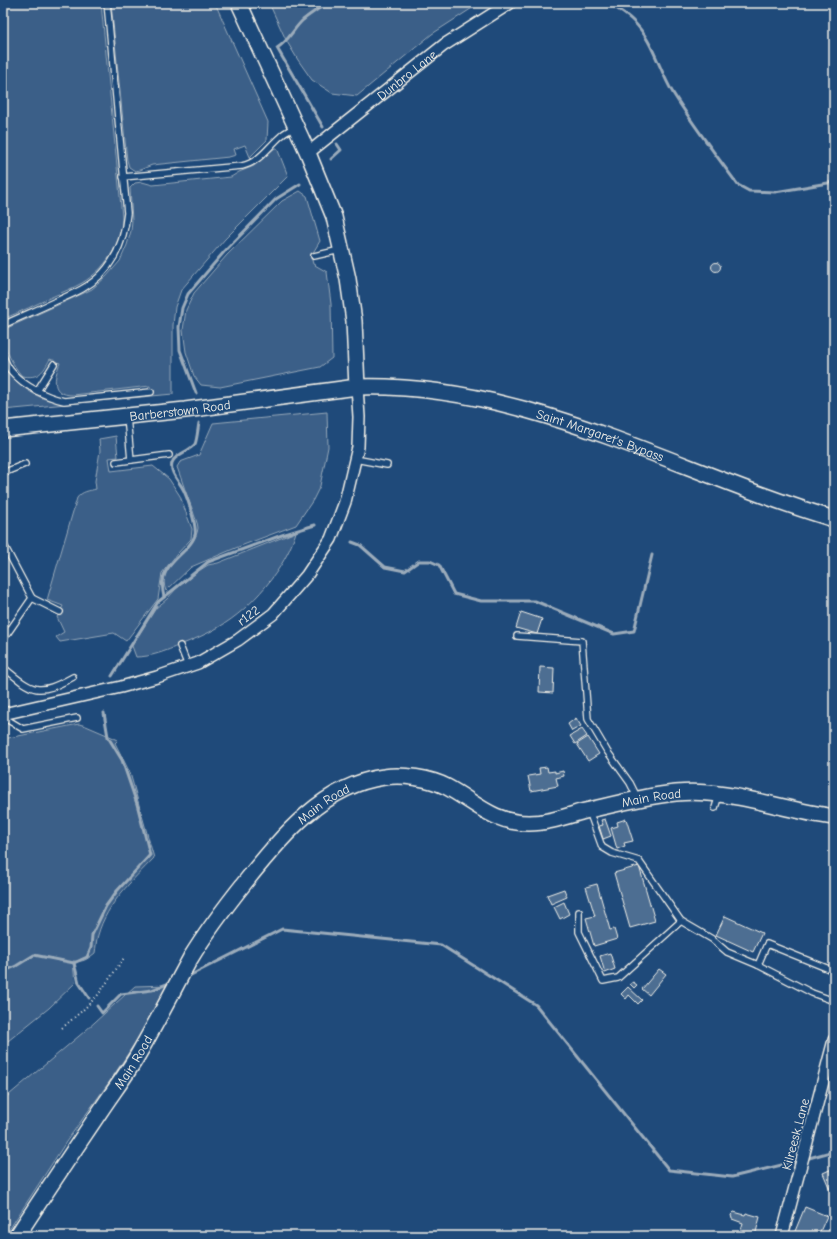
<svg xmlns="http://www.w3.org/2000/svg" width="837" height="1239" viewBox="0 0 837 1239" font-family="'Comic Neue',sans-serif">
	<rect width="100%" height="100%" fill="#1f4a7a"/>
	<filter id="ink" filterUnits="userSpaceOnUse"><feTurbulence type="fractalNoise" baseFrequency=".025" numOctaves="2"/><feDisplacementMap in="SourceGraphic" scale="8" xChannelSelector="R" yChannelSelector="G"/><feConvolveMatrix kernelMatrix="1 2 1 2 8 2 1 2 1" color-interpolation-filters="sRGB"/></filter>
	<g filter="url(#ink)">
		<!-- green -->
		<g fill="#3a5f88" stroke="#97a8b8">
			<path d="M3 3H101L122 217C122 245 105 269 82 283 73 288 63 292 54 296 37 304 20 312 3 319Z"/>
			<polygon points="111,3 215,3 268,122 267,140 250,157 245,145 234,149 236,155 229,157 152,165 140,170 135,171 129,167 127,160"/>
			<polygon points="269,3 480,3 432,34 357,96 332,93 312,80 298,60 286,40"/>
			<path d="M275 148H277L288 176 225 239 181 290 175 307 173 325V394L3 410V361C12 382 36 400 59 402L151 393 150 386 73 395C50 395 54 378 60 363L50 359C43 372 39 379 22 376 13 366 0 342 5 329L84 293 92 289 106 277 120 261 127 245 131 231 132 220 130 188 135 183 142 182 153 185 231 177 239 172 254 166Z"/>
			<polygon points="300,191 307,196 320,241 311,256 313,264 327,272 331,304 332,358 320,367 220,387 201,385 194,376 186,352 183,330 186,310 194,293 227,255 282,201"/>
			<path d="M327 412 328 447 320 486 313 500 296 525 238 547 191 567 166 591C155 565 196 551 198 528 198 523 194 516 193 511 187 496 182 481 177 467L180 462 199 455 213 423Z"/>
			<path d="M116 436 118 457 109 458 111 471 153 466 169 479 180 496 192 529 191 539 177 554 162 573 158 599 126 641 114 633 60 642 56 637 64 632 57 617 63 606 47 600 77 498C82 491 89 491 96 489L95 481 100 451 99 439Z"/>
			<path d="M296 532C286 568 251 609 219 627 207 634 193 640 180 645 166 651 151 657 136 657L132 646 156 608 167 599 176 589 197 572 208 565 218 563Z"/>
			<path d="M79 724 86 726 114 738 118 740 115 743 130 773 154 858C132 881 107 903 98 935 96 941 96 947 95 953 86 960 84 962 73 961L75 983 49 1008 3 1045V739Z"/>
			<polygon points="169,985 162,1000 135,1043 110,1081 66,1142 5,1236 3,1236 3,1100 85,1031 135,986"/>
		</g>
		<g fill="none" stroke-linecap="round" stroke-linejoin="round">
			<!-- stream -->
			<g stroke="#9cacbb" stroke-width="3">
				<path d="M609 3C617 9 626 14 633 21 653 40 659 70 673 93 693 125 716 155 738 185L749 191 775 192 834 182"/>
				<path d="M323 127 277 48C289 41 293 29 303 20 310 14 319 9 326 3"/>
				<polyline points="331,159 341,150 337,144"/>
				<polyline points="196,393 180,350 179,327 182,308 188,294 224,252 276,199 300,184"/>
				<polyline points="352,542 360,545 385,567 405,571 419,561 430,561 439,565 454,594 481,601 535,601 614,634 634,631 652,555"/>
				<path d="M164 597C158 574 169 565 185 550 189 545 193 542 195 535 197 526 188 500 184 491 181 483 169 473 172 463 174 455 190 451 195 444 197 440 198 428 199 423"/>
				<polyline points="112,676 158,602 208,562 282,535 315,525"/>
				<polyline points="74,963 79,983 89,998"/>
				<polyline points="3,972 16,966 34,955 74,963 87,957 91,948 92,935 106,906 117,891 150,855 137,804 122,760 108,737 104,713"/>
				<polyline points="187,977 282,929 441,945 536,1005 669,1170 732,1177 798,1161"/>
				<polyline points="97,1006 102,1013 121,994 152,990 172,982"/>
				<polyline points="809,1158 834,1151"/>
			</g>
		</g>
		<!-- building -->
		<g fill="#4d6e92" stroke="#f4f1e8">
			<circle cx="716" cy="267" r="4.5"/>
			<polygon points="521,612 542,619 537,634 516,628"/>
			<polygon points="540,667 554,668 553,693 539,692"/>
			<polygon points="576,718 581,726 572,731 568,724"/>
			<polygon points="582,729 587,736 575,744 570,736"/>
			<polygon points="588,737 599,754 588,761 577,744"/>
			<polygon points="547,767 548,772 555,771 555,773 563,771 564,776 556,778 558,786 531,791 528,776 540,774 539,768"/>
			<polygon points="605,819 611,836 603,839 599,826 603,825 601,820"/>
			<polygon points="626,819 633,841 624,843 625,846 617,849 611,828 618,826 617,822"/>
			<polygon points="639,866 655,921 630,928 614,873"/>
			<polygon points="597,884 610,930 614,929 617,939 594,946 586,918 595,916 586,887"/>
			<polygon points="564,889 567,897 551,904 547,895"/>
			<polygon points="564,902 569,914 560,919 554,907"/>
			<polygon points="725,916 762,933 753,952 716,935"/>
			<polygon points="610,953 615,969 605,973 600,956"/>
			<polygon points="659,969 666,974 649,995 642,989"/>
			<polygon points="633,982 637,985 634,988 630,984"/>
			<polygon points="628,987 642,1000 638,1004 629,995 626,999 621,994"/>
			<polygon points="834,1168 834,1199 823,1173"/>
			<polygon points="805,1207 827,1216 818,1236 793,1236"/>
			<polygon points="734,1212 745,1215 746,1213 760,1217 755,1236 739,1236 743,1223 732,1219 731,1215"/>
		</g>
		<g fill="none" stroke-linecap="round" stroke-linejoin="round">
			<!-- lane casing -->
			<g stroke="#f4f1e8" stroke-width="8">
				<g id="lane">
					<path d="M123 177 242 166C260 162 268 147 281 136 285 132 290 130 295 127"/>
					<polyline points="314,256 340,250"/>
					<path d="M3 325C20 317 37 310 54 302 63 298 73 294 82 289 111 273 124 244 127 213L107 3"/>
					<path d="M3 356C5 361 8 368 12 372 24 386 46 397 64 401L151 392"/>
					<polyline points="37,391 54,364"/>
					<polyline points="127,417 131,460"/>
					<polyline points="355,459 387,465"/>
					<polyline points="116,462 169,455"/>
					<polyline points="3,473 25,464"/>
					<polyline points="3,543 32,598 3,640"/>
					<polyline points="32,598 60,612"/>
					<polyline points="517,636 582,641 588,719 607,751 630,783 637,797"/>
					<polyline points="180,646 188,666"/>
					<path d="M3 667C32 691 37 697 73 677"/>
					<polyline points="3,717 23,729 77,718"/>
					<polyline points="715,808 719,795"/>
					<polyline points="589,811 602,847 612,853 639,861 681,921 712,939 727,952 758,965 812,993 834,1001"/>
					<polyline points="579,912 579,932 603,981 618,978 681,921"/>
					<polyline points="758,965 767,944 834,971"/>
				</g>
			</g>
			<!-- street casing -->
			<g stroke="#f4f1e8" stroke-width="14">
				<g id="street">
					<path id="s1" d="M308 153 444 45 510 3"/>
					<polyline points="3,714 121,687 157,677 198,663 238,640 273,614 307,575 331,539 345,502 358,447 359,417 357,387"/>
					<polyline points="782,1236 834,1040"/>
				</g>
			</g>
			<!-- secondary casing -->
			<g stroke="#f4f1e8" stroke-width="18">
				<g id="secondary">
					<polyline points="239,3 308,153 334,217 348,279 354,321 357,387"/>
					<path id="s2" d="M3 429 185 410 357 387C527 382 676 472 834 519"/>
					<path id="s3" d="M17 1236C43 1196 70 1156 97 1116 110 1096 124 1078 136 1058 155 1026 172 992 190 959 207 931 226 906 246 881 282 836 324 785 384 777 402 774 430 778 447 787 475 802 493 823 529 823 547 823 564 817 581 812 612 805 644 796 676 793 729 788 781 810 834 817"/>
				</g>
			</g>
			<!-- path -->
			<polyline stroke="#f4f1e8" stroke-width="2" stroke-dasharray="1 3" stroke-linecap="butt" points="62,1028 83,1010 98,995 124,958"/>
			<!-- lane -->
			<use href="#lane" stroke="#1f4a7a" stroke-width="5.5"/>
			<!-- street -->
			<use href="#street" stroke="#1f4a7a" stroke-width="11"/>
			<!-- secondary -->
			<use href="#secondary" stroke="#1f4a7a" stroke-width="15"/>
		</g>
	</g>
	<g text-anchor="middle" stroke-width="3.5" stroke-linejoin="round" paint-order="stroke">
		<!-- street labels -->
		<g font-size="13" fill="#f4f1e8" stroke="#1f4a7a">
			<text dy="5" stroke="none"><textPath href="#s1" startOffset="126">Dunbro Lane</textPath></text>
			<text dy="5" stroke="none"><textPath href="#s2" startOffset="178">Barberstown Road</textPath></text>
			<text dy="5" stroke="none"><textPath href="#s2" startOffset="606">Saint Margaret's Bypass</textPath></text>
			<text transform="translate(248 615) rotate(-37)" y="5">r122</text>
			<text dy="5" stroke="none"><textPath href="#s3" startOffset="881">Main Road</textPath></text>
			<text dy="5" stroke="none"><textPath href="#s3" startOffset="533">Main Road</textPath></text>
			<text dy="5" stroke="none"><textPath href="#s3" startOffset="209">Main Road</textPath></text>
			<text transform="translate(795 1134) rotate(-75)" y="5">Kilreesk Lane</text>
		</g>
	</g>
	<!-- margin -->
	<rect width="837" height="1239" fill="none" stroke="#1f4a7a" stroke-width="16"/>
	<rect x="8" y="8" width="821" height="1223" fill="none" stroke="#f4f1e8" stroke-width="1.5" filter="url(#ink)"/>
</svg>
